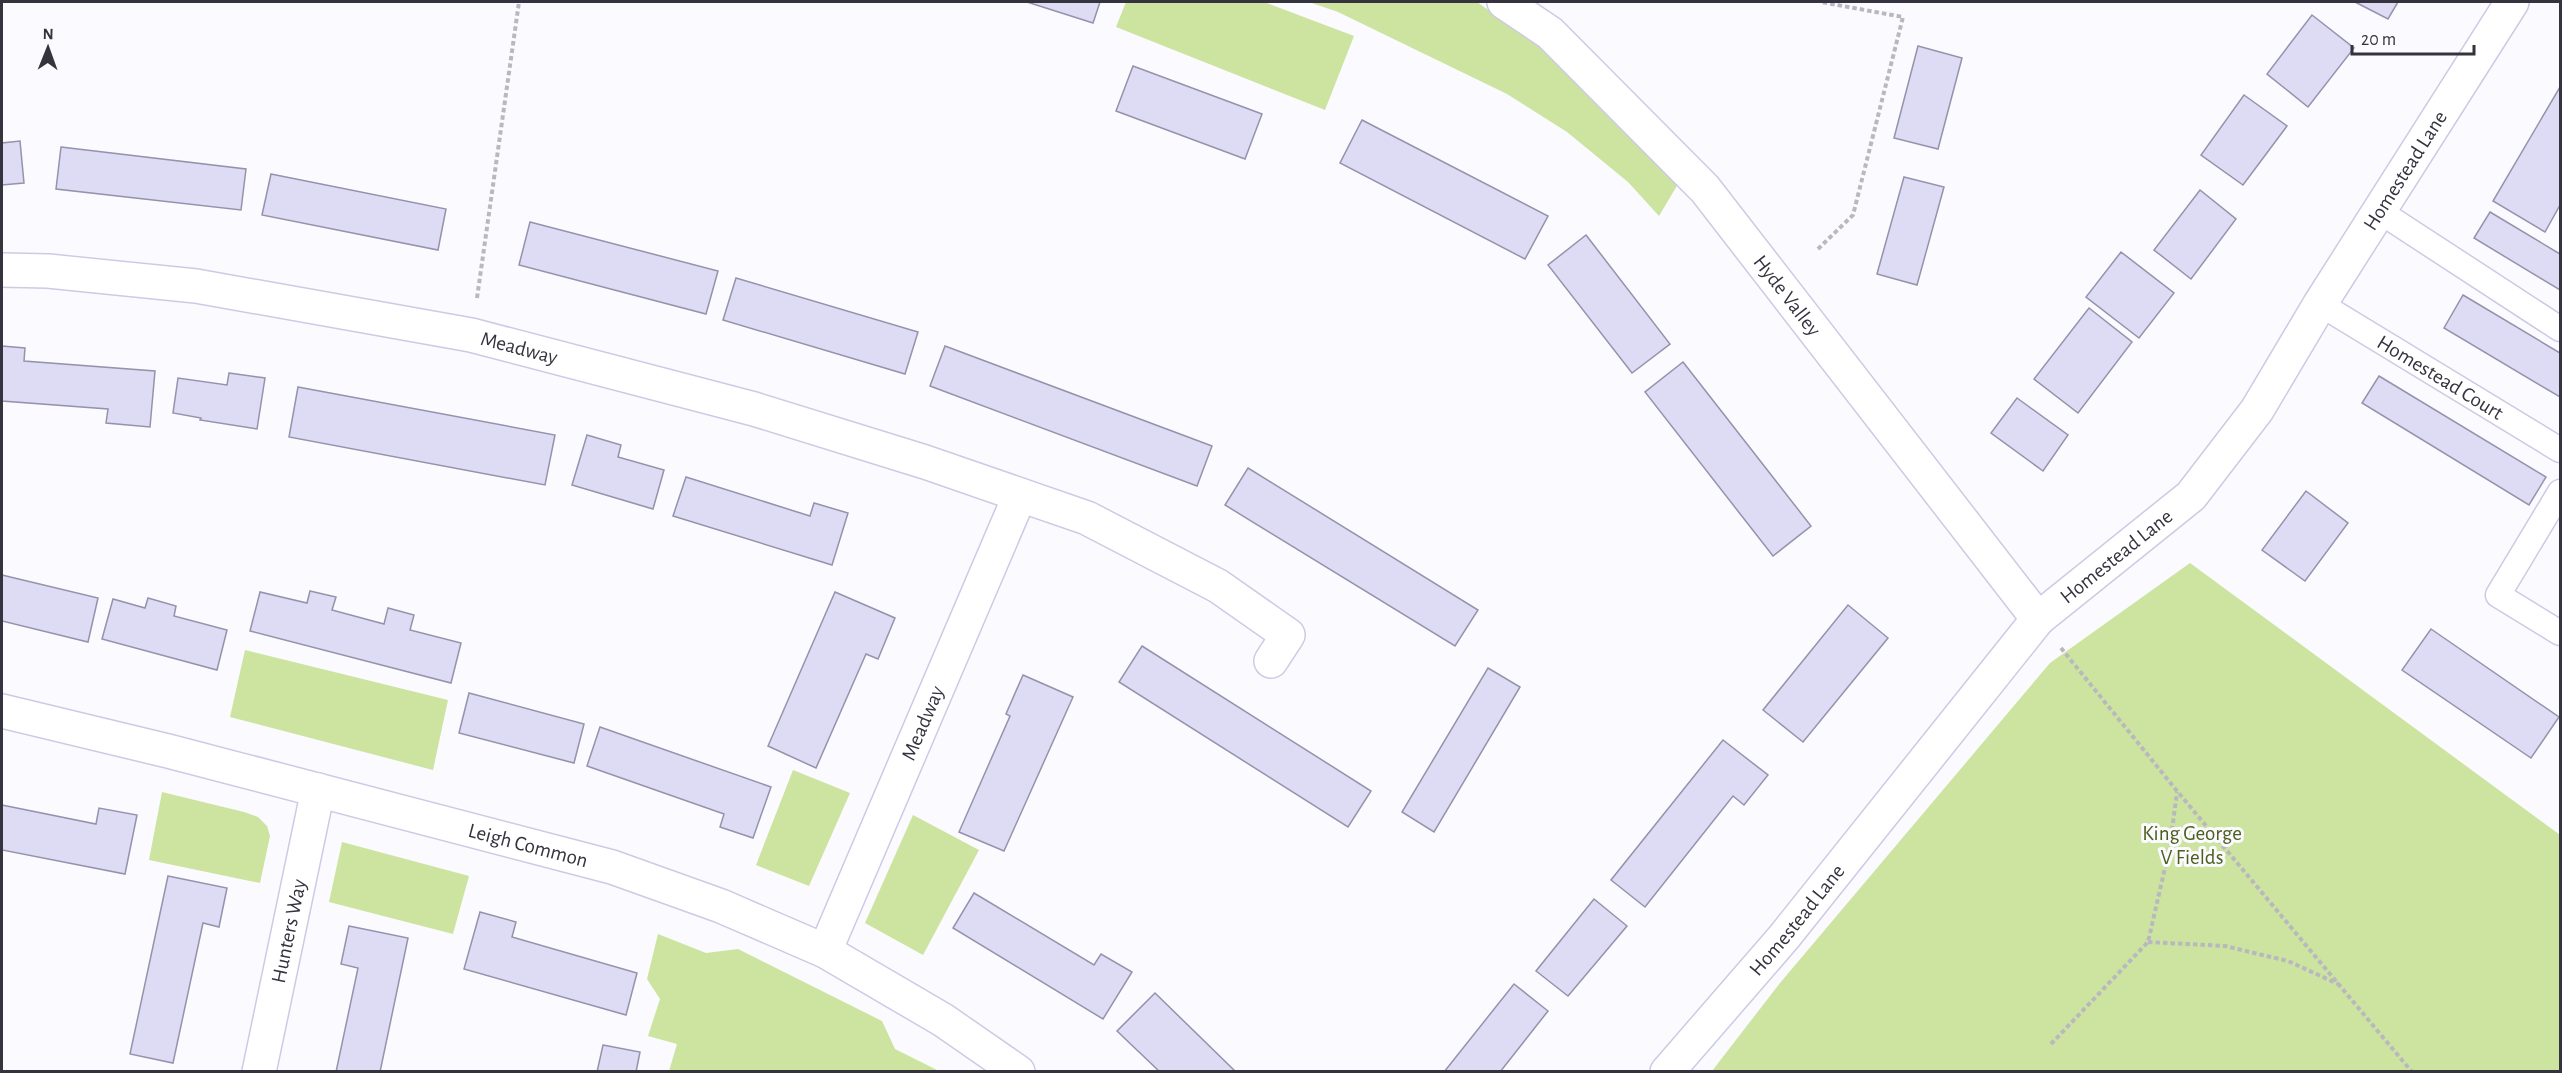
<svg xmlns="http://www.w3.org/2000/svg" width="2562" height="1073" viewBox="0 0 2562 1073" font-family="'Alegreya Sans',sans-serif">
	<rect width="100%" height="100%" fill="#fafaff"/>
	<!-- green -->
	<g fill="#cce49f">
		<polygon points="1126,2 1264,2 1354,36 1325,110 1116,27"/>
		<polygon points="1309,2 1477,2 1543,49 1681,179 1659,216 1628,182 1567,132 1507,94 1338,12"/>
		<polygon points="2190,563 2560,835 2560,1071 1712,1071 1780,983 2050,663"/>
		<polygon points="245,650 448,700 433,770 230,717"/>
		<polygon points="793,770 850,793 809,886 756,865"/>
		<polygon points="162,792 244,812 258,817 267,826 270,836 260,883 149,860"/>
		<polygon points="913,815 979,850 923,955 865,923"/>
		<polygon points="342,842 469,876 453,934 329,902"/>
		<polygon points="658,934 706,953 738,949 882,1021 895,1049 939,1071 669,1071 677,1044 648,1036 660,999 647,979"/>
	</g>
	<!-- building -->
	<g fill="#dedbf5" stroke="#9592ab" stroke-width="1.5">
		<polygon points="1027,2 1100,2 1093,23"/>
		<polygon points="2355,2 2398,2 2388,19"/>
		<polygon points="2312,15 2354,48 2308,107 2267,74"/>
		<polygon points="1918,46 1962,58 1938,149 1894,138"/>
		<polygon points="1133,66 1262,114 1245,159 1116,111"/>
		<polygon points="2560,87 2560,205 2545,232 2493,201"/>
		<polygon points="2244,95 2287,126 2243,185 2201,155"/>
		<polygon points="1362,120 1548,216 1525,259 1340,163"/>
		<polygon points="20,141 24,183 2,185 2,143"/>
		<polygon points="61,147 246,169 241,210 56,189"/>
		<polygon points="271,174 446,209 438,250 262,215"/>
		<polygon points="1904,177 1944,187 1917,285 1877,274"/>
		<polygon points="2200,190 2236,219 2191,279 2154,250"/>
		<polygon points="2490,212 2560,254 2560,290 2474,238"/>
		<polygon points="530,222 718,271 706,314 519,265"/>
		<polygon points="1586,235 1670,344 1632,373 1548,265"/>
		<polygon points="2121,252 2174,293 2139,338 2086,297"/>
		<polygon points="736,278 918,332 905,374 723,320"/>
		<polygon points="2463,295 2560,353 2560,397 2444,328"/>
		<polygon points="2089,308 2132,342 2078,413 2034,379"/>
		<polygon points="2,346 25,348 24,361 155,371 150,427 106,423 108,409 2,401"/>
		<polygon points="945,346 1212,446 1197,486 930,386"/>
		<polygon points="1683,362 1811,526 1773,556 1645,392"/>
		<polygon points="229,373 265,378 257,429 200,420 201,418 173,413 178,378 227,385"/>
		<polygon points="2379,376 2546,477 2529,505 2362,403"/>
		<polygon points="298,387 555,435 545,485 289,437"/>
		<polygon points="2017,398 2068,435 2043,471 1991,433"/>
		<polygon points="587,435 621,445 618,457 664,470 653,509 572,485"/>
		<polygon points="1248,468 1478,610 1455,646 1225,505"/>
		<polygon points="686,477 810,516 814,503 848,513 832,565 673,516"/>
		<polygon points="2306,491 2348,523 2305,581 2262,550"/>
		<polygon points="2,575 98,598 88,642 2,621"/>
		<polygon points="310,591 336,597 332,610 384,624 388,608 414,615 410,630 461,643 451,683 250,631 260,592 307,603"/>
		<polygon points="835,592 895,618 878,659 866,654 816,768 768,746"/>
		<polygon points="148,598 176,606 174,616 227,630 217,670 102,639 113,599 145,608"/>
		<polygon points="1848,605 1888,638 1803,742 1763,710"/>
		<polygon points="2431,629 2559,717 2531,758 2402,670"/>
		<polygon points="1142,646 1371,791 1348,827 1119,682"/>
		<polygon points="1488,668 1520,687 1434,832 1402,812"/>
		<polygon points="1023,675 1073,697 1004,851 959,832 1010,716 1006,714"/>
		<polygon points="469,693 584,724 574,763 459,733"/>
		<polygon points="600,727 771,787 753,838 720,827 724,814 587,766"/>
		<polygon points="1723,740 1768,775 1744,805 1733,796 1645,907 1611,880"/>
		<polygon points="2,805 96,824 99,808 137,815 125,874 2,850"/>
		<polygon points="168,876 227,888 219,927 203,923 173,1063 130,1054"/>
		<polygon points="974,893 1094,965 1101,954 1132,972 1103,1019 953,928"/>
		<polygon points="1594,899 1627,926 1568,996 1536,971"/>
		<polygon points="480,912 516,922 512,937 637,973 626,1015 464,969"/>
		<polygon points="349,926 408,938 380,1072 336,1072 358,968 341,964"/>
		<polygon points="1514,984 1548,1011 1500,1072 1444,1072"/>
		<polygon points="1155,993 1236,1072 1160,1072 1117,1031"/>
		<polygon points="603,1045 640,1052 636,1072 597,1072"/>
	</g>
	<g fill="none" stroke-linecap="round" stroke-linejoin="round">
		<!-- lane casing -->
		<g stroke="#cdcae4" stroke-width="27">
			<g id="lane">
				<polyline points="2379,211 2560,329"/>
				<path id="s1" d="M2320 304 2560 450"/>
				<polyline points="2560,492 2498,595 2560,633"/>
			</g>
		</g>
		<!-- street casing -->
		<g stroke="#cdcae4" stroke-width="36">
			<g id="street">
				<path id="s2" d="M1504 2 1550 33 1705 189 2038 619"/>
				<path id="s3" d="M2 270 48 271 196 286 471 335 754 409 925 462 1087 518 1218 586 1288 635 1271 661"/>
				<path id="s4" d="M2 711 168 751 612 867 721 906 825 951 943 1020 1018 1072"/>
				<path id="s5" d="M825 951 1020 495"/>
				<path id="s6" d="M259 1072 318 790"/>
				<path id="s7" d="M1667 1072 1784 937 2038 619 2191 496 2257 410 2320 304 2512 2"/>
			</g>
		</g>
		<!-- path -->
		<g stroke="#b9b8bf" stroke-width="4" stroke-dasharray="4.5 3" stroke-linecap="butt">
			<polyline points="1818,249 1853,215 1903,17 1821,2"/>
			<polyline points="477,298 519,2"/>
			<polyline points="2061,648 2177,791 2412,1072"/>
			<polyline points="2148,942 2225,946 2288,961 2338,984"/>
			<polyline points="2051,1044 2148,942 2170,846 2177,792"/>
		</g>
		<!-- lane -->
		<use href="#lane" stroke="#fff" stroke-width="24"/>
		<!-- street -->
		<use href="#street" stroke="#fff" stroke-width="33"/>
	</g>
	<g text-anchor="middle" stroke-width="6" stroke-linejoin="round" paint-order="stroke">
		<!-- street labels -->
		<g font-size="21" fill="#35333e" stroke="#fafaff">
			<text dy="7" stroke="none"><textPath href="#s7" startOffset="1172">Homestead Lane</textPath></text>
			<text dy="7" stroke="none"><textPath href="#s2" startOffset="410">Hyde Valley</textPath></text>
			<text dy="7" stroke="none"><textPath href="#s3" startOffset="524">Meadway</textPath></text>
			<text dy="7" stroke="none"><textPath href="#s1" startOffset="141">Homestead Court</textPath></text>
			<text dy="7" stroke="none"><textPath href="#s7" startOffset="686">Homestead Lane</textPath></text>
			<text dy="7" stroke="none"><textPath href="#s5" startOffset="248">Meadway</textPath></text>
			<text dy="7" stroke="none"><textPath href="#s4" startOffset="543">Leigh Common</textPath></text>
			<text dy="7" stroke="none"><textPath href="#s7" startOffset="200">Homestead Lane</textPath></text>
			<text dy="7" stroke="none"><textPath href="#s6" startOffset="144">Hunters Way</textPath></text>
		</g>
		<!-- park labels -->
		<g font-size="21" fill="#4c5f1c" stroke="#fafaff">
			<text x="2192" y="840">King George<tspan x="2192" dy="24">V Fields</tspan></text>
		</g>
	</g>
	<!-- border -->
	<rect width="2562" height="1073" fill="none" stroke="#35333e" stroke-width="6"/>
	<!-- north arrow -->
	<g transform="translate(48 48) rotate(1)" stroke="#fafaff" stroke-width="4.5" paint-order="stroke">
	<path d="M0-4.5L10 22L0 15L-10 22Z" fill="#35333e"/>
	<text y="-9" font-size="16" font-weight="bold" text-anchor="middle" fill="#35333e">N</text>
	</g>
	<!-- scale -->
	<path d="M2352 45v9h122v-9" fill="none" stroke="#35333e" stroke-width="3"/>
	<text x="2361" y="45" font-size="18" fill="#35333e" stroke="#fafaff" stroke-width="4.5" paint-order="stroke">20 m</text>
</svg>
